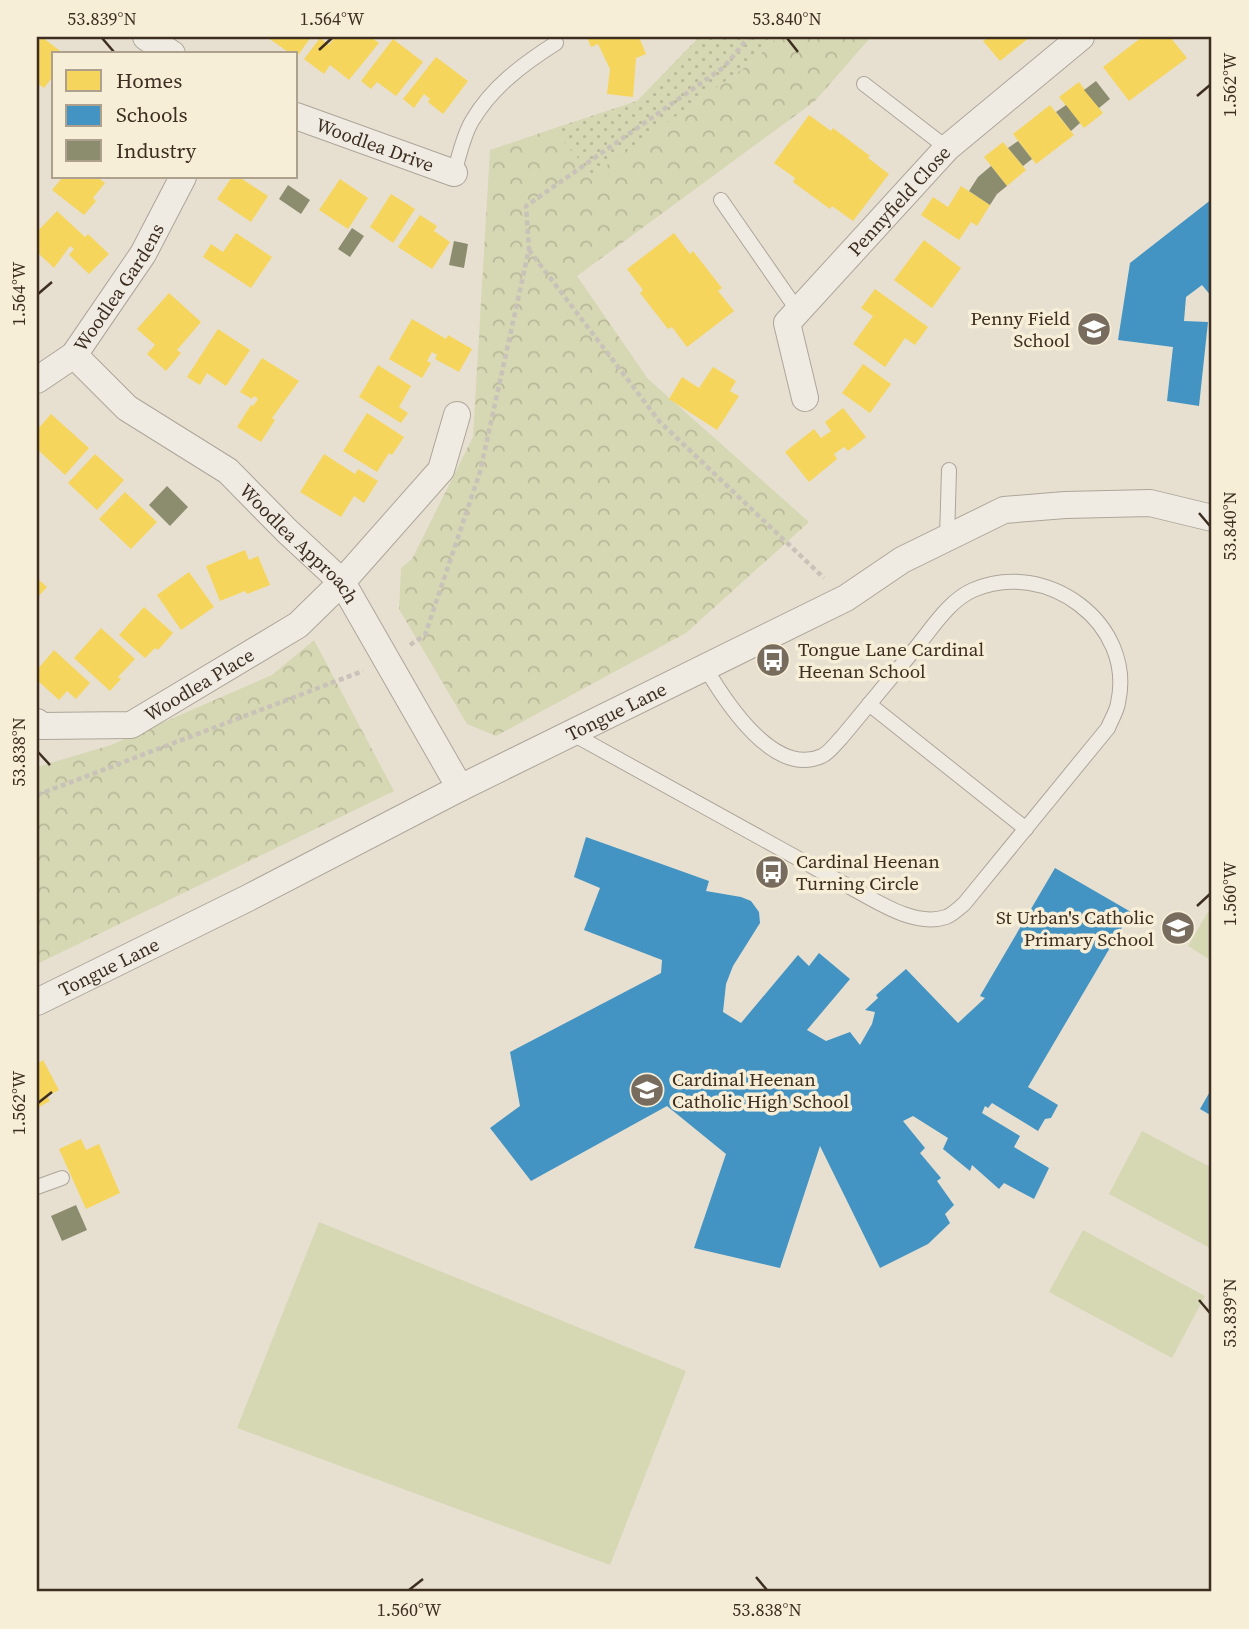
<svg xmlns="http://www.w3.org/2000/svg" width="1249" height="1629" viewBox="0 0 1249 1629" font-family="'Source Serif 4',serif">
	<defs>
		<pattern id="grass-dots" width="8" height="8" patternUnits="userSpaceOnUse" patternTransform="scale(1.75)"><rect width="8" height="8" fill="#d6d7b3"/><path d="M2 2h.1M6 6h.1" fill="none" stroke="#b9b99a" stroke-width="1.8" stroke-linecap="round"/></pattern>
		<pattern id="forest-crowns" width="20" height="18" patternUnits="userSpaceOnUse" patternTransform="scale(1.75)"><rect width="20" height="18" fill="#d6d7b3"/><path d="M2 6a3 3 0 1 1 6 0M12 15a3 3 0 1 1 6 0" fill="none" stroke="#b9b99a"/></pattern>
	</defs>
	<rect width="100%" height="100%" fill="#e7e0d1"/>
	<!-- grass -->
	<polygon fill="url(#grass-dots)" points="699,37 778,37 751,63 593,176 552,129 637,101"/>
	<!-- forest -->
	<g fill="url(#forest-crowns)">
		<polygon points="778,37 871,37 815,101 577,276 648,379 809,522 686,633 496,736 467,724 399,609 401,568 412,559 473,437 490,150 552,129 593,175 751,63"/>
		<polygon points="314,640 394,791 37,964 37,767 111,745 272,675"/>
	</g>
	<!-- pitch -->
	<g fill="#d6d7b3">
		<polygon points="1212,905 1212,961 1188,946"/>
		<polygon points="1142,1131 1212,1168 1212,1249 1109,1194"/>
		<polygon points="319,1222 686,1371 610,1565 237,1428"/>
		<polygon points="1083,1230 1205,1296 1172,1358 1049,1292"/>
	</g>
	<!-- homes -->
	<g fill="#f6d55c">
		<polygon points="42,37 64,54 54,54 54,75 44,88 37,83 37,44"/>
		<polygon points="267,37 311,37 296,58 296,54 291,54"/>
		<polygon points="335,37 371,37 379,43 349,80 330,65 324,74 304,59 320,38 329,45"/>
		<polygon points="587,37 639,37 646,54 636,58 633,97 607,94 610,69 598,44 591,47"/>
		<polygon points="989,37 1030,37 1000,61 983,41"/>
		<polygon points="1142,37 1170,37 1187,58 1129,101 1103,67"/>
		<polygon points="393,39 423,62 396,96 377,82 371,89 361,81"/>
		<polygon points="436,57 468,81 443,114 428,102 430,99 424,94 414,108 403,99"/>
		<polygon points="1079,82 1103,113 1084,128 1059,97"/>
		<polygon points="1050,105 1074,135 1036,164 1013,134"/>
		<polygon points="809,115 831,131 833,128 870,156 868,158 889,174 853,221 832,206 830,209 793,182 795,178 774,163"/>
		<polygon points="1003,142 1026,170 1007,186 984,157"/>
		<polygon points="63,177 97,177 105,183 93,198 96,201 84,215 52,190"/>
		<polygon points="232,177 239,177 268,196 251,222 217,199"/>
		<polygon points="340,179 368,198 348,229 319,210"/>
		<polygon points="961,186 990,205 977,226 971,222 959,240 921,215 933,197 948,207"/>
		<polygon points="391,194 415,209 393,243 370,227"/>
		<polygon points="57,211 85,237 88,234 109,254 89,274 69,255 74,249 70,246 54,268 37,252 37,232"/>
		<polygon points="420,215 437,226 434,231 450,242 432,269 398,247"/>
		<polygon points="236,233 272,257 251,288 203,257 211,244 223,252"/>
		<polygon points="674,233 690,254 693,251 722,288 718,291 734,311 687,347 672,327 668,329 640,293 643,290 627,269"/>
		<polygon points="924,240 961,268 932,308 894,280"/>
		<polygon points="875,289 928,327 915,345 905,338 885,367 853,344 873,316 861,308"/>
		<polygon points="169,293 201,322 177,350 181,353 166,371 147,354 155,345 137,329"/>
		<polygon points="412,319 446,339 448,335 472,349 459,372 435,359 437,355 432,352 427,361 431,363 422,378 389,359"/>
		<polygon points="218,329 250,350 226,386 207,373 200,385 187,377"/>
		<polygon points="262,358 299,381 272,418 275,420 261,442 237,427 251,405 253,406 258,399 254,396 252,399 240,392"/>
		<polygon points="863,364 891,384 870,413 842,393"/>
		<polygon points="378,365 411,386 399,407 408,413 401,423 359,397"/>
		<polygon points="713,367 736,381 730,391 739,396 717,430 669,399 682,377 699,388"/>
		<polygon points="843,408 866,437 848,451 844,447 834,454 837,459 809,482 785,452 814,429 821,438 831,431 825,422"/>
		<polygon points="367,413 404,437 392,455 389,453 377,472 343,451"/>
		<polygon points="51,414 89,448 65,475 37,449 37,430"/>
		<polygon points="95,454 124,480 97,510 68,483"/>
		<polygon points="324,454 355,474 358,469 378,481 364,503 354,496 341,517 300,492"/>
		<polygon points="125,492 157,522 131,549 99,519"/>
		<polygon points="245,550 249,560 258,556 270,585 247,594 245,591 220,601 206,566"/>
		<polygon points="189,572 214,607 181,630 157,595"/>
		<polygon points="37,578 47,587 37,598"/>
		<polygon points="144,607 173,633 158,650 155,648 145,658 119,635"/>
		<polygon points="101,628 135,659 118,677 121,679 110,691 74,658"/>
		<polygon points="54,650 90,683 76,699 67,691 59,700 37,680 37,670"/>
		<polygon points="43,1060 59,1090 47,1096 50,1101 37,1108 37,1064"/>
		<polygon points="81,1139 86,1150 99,1144 120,1193 86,1209 59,1149"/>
	</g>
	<!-- schools -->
	<g fill="#4393c3">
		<polygon points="1212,199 1212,297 1202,285 1186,297 1184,321 1208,322 1199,406 1167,401 1173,347 1118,340 1130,263"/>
		<polygon points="586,837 709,881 706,891 741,897 751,901 759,912 760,923 733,966 726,984 723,1012 741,1023 798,955 809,966 819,953 850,979 807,1030 826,1041 850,1032 860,1045 872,1024 875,1012 865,1010 878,998 876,995 906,969 958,1023 985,998 980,996 1055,868 1131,912 1028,1087 1058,1105 1051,1118 1045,1119 1038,1131 992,1103 988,1108 985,1106 982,1113 1020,1136 1014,1147 1049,1168 1034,1199 1004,1183 999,1189 972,1165 970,1171 943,1149 948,1138 913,1116 903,1121 925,1148 920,1153 941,1178 937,1181 954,1205 945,1214 950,1223 928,1244 880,1268 820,1146 780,1268 694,1248 726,1154 667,1106 531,1181 490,1128 520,1106 510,1052 661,973 662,960 584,930 600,888 574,877"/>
		<polygon points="1212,1088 1212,1116 1200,1109"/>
	</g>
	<!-- industry -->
	<g fill="#8c8c6e">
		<polygon points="1096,81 1110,99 1099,108 1084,90"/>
		<polygon points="1066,105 1080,123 1071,131 1056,112"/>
		<polygon points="1018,141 1032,159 1023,166 1008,148"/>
		<polygon points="991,166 1007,186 997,194 990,205 969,191 978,177"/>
		<polygon points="288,185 310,200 301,214 279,199"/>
		<polygon points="352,228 364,236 350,257 338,249"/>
		<polygon points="454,241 468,244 464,268 449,265"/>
		<polygon points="167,486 188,507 170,526 149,505"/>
		<polygon points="76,1205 87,1230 62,1241 51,1216"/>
	</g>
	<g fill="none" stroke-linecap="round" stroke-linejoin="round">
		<!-- service casing -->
		<g stroke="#ada599" stroke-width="16">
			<g id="service">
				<polyline points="864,84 947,148"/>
				<path d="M454 173C459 157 463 136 472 121 492 87 523 64 556 43"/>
				<polyline points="721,200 798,311"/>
				<polyline points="947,538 949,470"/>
				<polyline points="869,704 1026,829"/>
				<path d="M571 733 846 885C874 899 913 928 946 917 952 915 959 908 964 904L1108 728C1111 720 1117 711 1118 703 1136 623 1045 558 973 590 948 601 931 630 914 650 890 679 866 708 842 737 836 743 829 753 822 756 774 778 725 701 705 667"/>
				<polyline points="37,1187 62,1178"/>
			</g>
		</g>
		<!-- minor casing -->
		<g stroke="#ada599" stroke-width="28">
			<g id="minor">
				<polyline points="146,37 172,54"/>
				<path id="s1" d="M296 116 454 173"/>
				<path id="s2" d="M74 355 127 408 228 471 287 531 342 582 460 788"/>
				<path id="s3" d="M37 380 74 355 143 254 183 177"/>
				<path id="s4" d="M805 398 787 323 947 148 1081 37"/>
				<path id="s5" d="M37 722 41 726 131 725 298 625 342 582 441 470 457 415"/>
				<path id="s6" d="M37 1002 248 898 460 788 846 598 902 560 1004 510 1065 505 1150 503 1212 518"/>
			</g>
		</g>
		<!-- path -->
		<g stroke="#c8c2b9" stroke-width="4.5" stroke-dasharray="5 3.5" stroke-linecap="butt">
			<polyline points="529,250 660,422 824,578"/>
			<polyline points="410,645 425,635 480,472 529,249 526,206 724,67 749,37"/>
			<polyline points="37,795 363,671"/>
		</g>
		<!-- service -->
		<use href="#service" stroke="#efebe3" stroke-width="14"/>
		<!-- minor -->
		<use href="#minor" stroke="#efebe3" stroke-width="26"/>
	</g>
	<!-- ticks -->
	<path fill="none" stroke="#3d2e20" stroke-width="2.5" d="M102 38 114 52M787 38 798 52M319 50 332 38M1197 96 1210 85M38 294 52 282M1199 513 1210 526M38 752 50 765M1197 906 1210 894M38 1103 52 1092M1199 1300 1210 1313M756 1577 767 1590M409 1590 423 1579"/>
	<!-- icons -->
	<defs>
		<g id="school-disc" transform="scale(1.75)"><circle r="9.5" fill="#786c5e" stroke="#f7eed8"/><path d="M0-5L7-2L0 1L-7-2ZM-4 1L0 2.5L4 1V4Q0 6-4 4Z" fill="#fff"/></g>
		<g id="bus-disc" transform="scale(1.75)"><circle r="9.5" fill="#786c5e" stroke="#f7eed8"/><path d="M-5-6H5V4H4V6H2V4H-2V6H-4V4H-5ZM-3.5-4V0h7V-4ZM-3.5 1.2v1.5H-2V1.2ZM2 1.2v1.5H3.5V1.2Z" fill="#fff"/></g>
	</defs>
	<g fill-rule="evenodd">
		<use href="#school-disc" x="1094" y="329"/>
		<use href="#bus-disc" x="773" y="660"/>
		<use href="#bus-disc" x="772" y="872"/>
		<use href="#school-disc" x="1178" y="928"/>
		<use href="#school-disc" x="647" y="1090"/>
	</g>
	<g text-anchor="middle" stroke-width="7" stroke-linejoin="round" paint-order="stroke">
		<!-- street labels -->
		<g font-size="19" fill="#3d2e20" stroke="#f7eed8">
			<text dy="7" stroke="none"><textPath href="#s1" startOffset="84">Woodlea Drive</textPath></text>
			<text dy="7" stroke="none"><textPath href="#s4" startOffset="243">Pennyfield Close</textPath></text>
			<text dy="7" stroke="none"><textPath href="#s3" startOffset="126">Woodlea Gardens</textPath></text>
			<text dy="7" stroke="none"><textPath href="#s2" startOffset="296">Woodlea Approach</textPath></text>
			<text dy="7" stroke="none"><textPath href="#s5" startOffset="175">Woodlea Place</textPath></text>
			<text dy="7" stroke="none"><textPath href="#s6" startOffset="648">Tongue Lane</textPath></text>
			<text dy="7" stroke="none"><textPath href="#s6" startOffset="80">Tongue Lane</textPath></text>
		</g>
		<!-- poi labels -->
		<g font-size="19" fill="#3d2e20" stroke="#f7eed8" text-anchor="start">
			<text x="1070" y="325" text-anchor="end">Penny Field<tspan x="1070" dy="22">School</tspan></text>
			<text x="798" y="656">Tongue Lane Cardinal<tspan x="798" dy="22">Heenan School</tspan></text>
			<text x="796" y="868">Cardinal Heenan<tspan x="796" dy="22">Turning Circle</tspan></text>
			<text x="1154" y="924" text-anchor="end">St Urban's Catholic<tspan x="1154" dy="22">Primary School</tspan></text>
			<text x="672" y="1086">Cardinal Heenan<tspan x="672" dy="22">Catholic High School</tspan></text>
		</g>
	</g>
	<!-- border -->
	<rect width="1249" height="1629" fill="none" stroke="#f7eed8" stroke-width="77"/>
	<!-- legend -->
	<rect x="52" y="52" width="245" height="126" fill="#f7eed8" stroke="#ada18e" stroke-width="2"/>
	<rect x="66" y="70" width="35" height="21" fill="#f6d55c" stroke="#ada18e" stroke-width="2"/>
	<text x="116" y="88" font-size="21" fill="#3d2e20">Homes</text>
	<rect x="66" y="105" width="35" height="21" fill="#4393c3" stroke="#ada18e" stroke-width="2"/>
	<text x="116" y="122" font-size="21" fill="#3d2e20">Schools</text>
	<rect x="66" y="140" width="35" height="21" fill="#8c8c6e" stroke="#ada18e" stroke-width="2"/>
	<text x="116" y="158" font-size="21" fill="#3d2e20">Industry</text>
	<rect x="38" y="38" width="1172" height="1552" fill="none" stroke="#3d2e20" stroke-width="2.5"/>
	<g font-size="18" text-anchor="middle" fill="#3d2e20">
		<text x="102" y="25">53.839°N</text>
		<text x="332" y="25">1.564°W</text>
		<text x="787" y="25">53.840°N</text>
		<text transform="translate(1230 85) rotate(-90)" y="6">1.562°W</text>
		<text transform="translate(19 294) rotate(-90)" y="6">1.564°W</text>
		<text transform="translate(1230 526) rotate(-90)" y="6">53.840°N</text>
		<text transform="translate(19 752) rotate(-90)" y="6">53.838°N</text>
		<text transform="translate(1230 894) rotate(-90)" y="6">1.560°W</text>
		<text transform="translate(19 1103) rotate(-90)" y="6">1.562°W</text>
		<text transform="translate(1230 1313) rotate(-90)" y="6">53.839°N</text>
		<text x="409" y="1616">1.560°W</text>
		<text x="767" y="1616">53.838°N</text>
	</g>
</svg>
